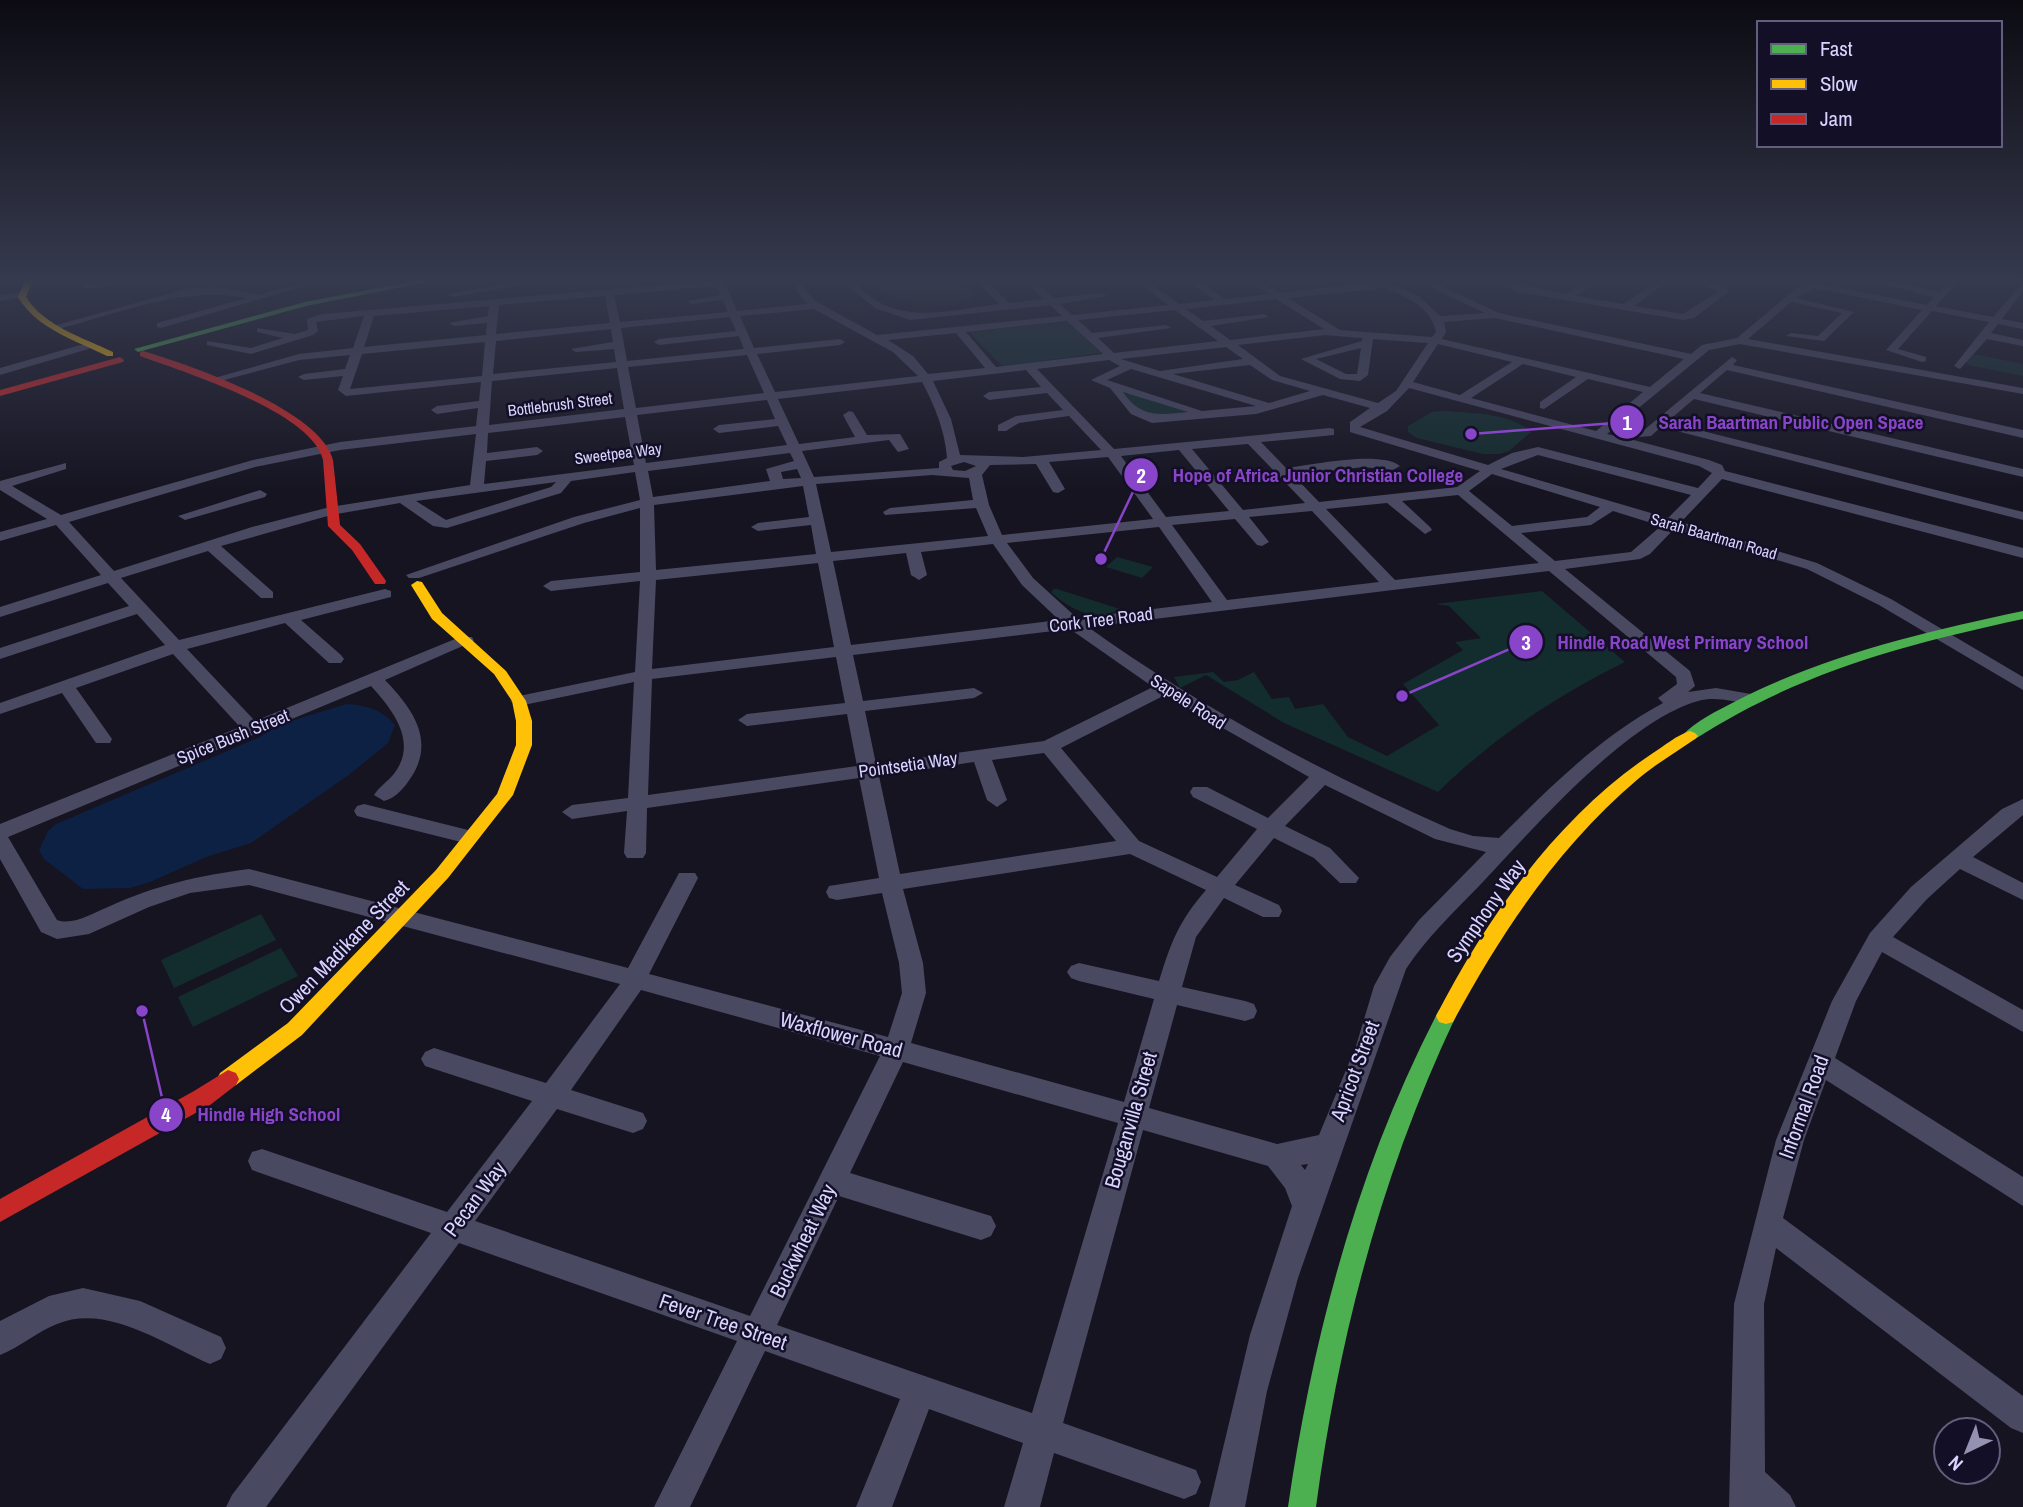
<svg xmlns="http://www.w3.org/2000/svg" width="2023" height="1507" viewBox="0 0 2023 1507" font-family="'Archivo Narrow',sans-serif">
	<rect width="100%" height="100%" fill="#161421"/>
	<!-- green -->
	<g fill="#132c2d">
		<path d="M914 282 960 286 974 293 973 297C954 314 892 301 873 288L889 283Z"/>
		<polygon points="1062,322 1068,322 1101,353 1002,366 969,332"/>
		<polygon points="1973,354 2023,364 2023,376 1968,365 1966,362"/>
		<polygon points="1130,393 1192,413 1148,418 1121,394"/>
		<path d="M1445 411C1471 413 1512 413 1531 432L1509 451 1499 454H1483L1417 438 1408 432V426L1432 412Z"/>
		<polygon points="1117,557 1153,567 1142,578 1106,567"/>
		<path d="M1054 589H1057L1120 609C1095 623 1069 609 1051 592Z"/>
		<path d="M1542 591 1625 662C1556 696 1493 738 1438 792L1284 723 1206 675 1180 688 1174 677 1213 672 1224 682 1238 680 1254 672 1272 699 1289 697 1295 709 1323 704 1348 737 1387 756 1439 725 1403 684 1463 650 1455 642 1481 638 1449 606 1435 604Z"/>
		<polygon points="261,914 276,940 174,988 161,960"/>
		<polygon points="281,948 298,976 193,1027 178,997"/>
	</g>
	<!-- water -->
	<path fill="#0d2144" d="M347 704C366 705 383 710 395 725L388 743 350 774 251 843 206 857 150 882 130 888 83 889 44 859 39 850 48 831 56 824 258 738 284 723Z"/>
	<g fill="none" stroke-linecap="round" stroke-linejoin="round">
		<!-- street -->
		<g fill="#4a4962" fill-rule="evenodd">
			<polygon points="81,280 91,280 91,283 146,280 91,289 82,287"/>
			<path d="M310 280H325L161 328 157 327V323L247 298C181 286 118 314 55 330L50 327 189 288 219 287 259 295Z"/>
			<polygon points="527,280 552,280 452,297 447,294"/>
			<path d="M719 280 725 283 737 311 807 304 798 293 793 280H803L807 292 817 302 877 335 1062 316 1050 305 910 320 875 308 848 286 856 280H867L859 287C899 327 949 310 999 304L976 280H986L1009 303 1044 299 1025 280H1035L1054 298 1102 293 1107 296 1060 304 1072 315 1168 305 1136 280H1146L1179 304 1214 300 1187 280H1198L1225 299 1269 294 1254 285 1257 280 1280 293 1384 280 1420 297 1440 316 1485 313 1430 287 1433 282 1499 313 1691 354 1702 345 1737 338 1795 289 1816 283 1927 305 1934 297 1877 283 1888 280 1939 292 1947 283 1945 280H1955V285L1936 306 1993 317 2023 282V291L2002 319 2023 323V329L1998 324 1991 333 2023 340V346L1987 339 1960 369 1954 366 1989 322 1932 311 1898 349 1926 357V361L1922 362 1886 350 1922 310 1814 288 1796 298 1854 312 1824 341 1786 336 1791 333 1818 336 1842 313 1791 302 1748 339 2023 388V394L1740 344 1709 350 1607 434 1616 436 1622 431 1644 430 1732 357 1737 360 1733 365 2023 430V438L1727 370 1700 393 2023 469V477L1694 399 1667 422 2023 512V520L1661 427 1651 436 1626 438 1709 460 1722 465 1725 471 2023 548V558L1722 479 1681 522 1817 563 1891 599 2023 677V690L1879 605 1807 569 1674 529 1650 554 1640 559 1565 569 1690 671 1695 686 1688 692 1716 688 1757 695 1760 699 1751 704C1734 702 1716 696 1698 701 1625 722 1532 830 1480 885 1454 912 1427 937 1406 969L1298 1278 1267 1391 1245 1507H1209L1250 1335 1292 1206 1285 1188 1268 1166 1143 1130 1063 1423 1196 1470 1201 1482 1196 1494 1184 1499 1054 1453 1040 1507H1004L1023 1443 929 1409 892 1507H856L900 1399 765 1351 690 1507H654L737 1341 459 1243 266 1507H226L232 1495 431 1233 252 1170 248 1161 252 1152 262 1149 447 1212 532 1101 425 1066 421 1059 425 1052 434 1048 546 1083 620 984 249 885 190 893 149 907 89 934 57 939 41 932 0 859V824L240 727 173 654 76 688 112 739 110 743H96L62 693 0 714V703L165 645 137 614 0 659V648L129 606 108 583 0 617V607L101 575 56 525 0 541V532L47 519 0 490V481L66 463V469L12 486 61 515 253 460 340 442 476 426 478 408 437 414 431 410 437 406 479 401 481 382 346 396 338 390 343 376 304 380 298 377 304 374 345 369 350 355 299 360 213 383 207 380 299 354 353 348 364 316 316 322 318 331 313 335 251 354 207 345V341L251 348 283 338 257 332V328L295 334 308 330 307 319 322 314ZM717 286 721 295 687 301 692 304 723 300 728 312 620 322 614 295ZM1386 288C1407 297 1431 307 1436 332L1432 337 1340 330 1288 298ZM605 296 610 323 496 334 499 305ZM1276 299 1324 329 1230 340 1211 326 1269 317 1264 314 1203 321 1186 309ZM489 306 488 316 449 323 454 326 487 323 486 335 364 347 374 316ZM814 309 893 352 918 376 775 392 757 354 840 345 845 342 840 339 754 348 740 316ZM1175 310 1218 341 1114 353 1098 338 1171 328 1166 325 1092 333 1078 320ZM730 317 736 331 659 339 654 342 659 345 739 336 744 349 627 361 621 328ZM1495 318 1684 359 1650 387 1442 339 1446 332 1444 322ZM1067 321 1103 354 996 367 966 332ZM611 329 613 342 571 349 576 352 614 349 616 362 493 374 496 341ZM956 333 985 368 928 374 913 356 888 340ZM1325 335 1362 338V341L1301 359 1340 379 1360 381 1368 375 1373 339 1428 343 1396 391 1378 403 1280 376 1238 345ZM485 342 482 376 350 389 362 354ZM1438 344 1512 362 1460 395 1413 382ZM1226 347 1243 359 1160 371 1121 359ZM1361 348 1357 374H1346L1316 359ZM747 355 764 393 636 408 628 367ZM1109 360 1120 366 1091 380 1110 388 1131 414 1152 423 1256 414 1323 395 1370 408 1350 422V432L1480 471 1457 487 1319 502 1293 475 1363 467 1393 470 1400 466C1381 450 1311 465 1286 468L1261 442 1334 435V429L1330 428 1114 449 1037 369ZM1523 364 1576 377 1540 402V408L1544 409 1588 379 1643 392 1596 431 1471 398ZM1250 365 1272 380 1310 391 1269 403 1173 374ZM617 368 624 409 489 425 492 381ZM1131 369 1256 406 1202 411 1107 380ZM1026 370 1041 387 989 392 983 396 989 400 1047 393 1063 410 1016 416 998 425V431H1006L1019 423 1069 416 1101 450 1023 457 960 455 951 419 933 381ZM922 382C935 406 945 431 947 458L939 462V468L814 477 802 451 889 440 898 452 909 449 900 434 867 435 853 412 849 411 843 415 855 437 799 444 778 399ZM1409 388 1699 466 1712 473 1698 488 1538 447 1512 453 1488 465 1360 427 1387 411ZM1123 392 1188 412C1160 415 1140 418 1123 392ZM767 400 775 419 719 425 713 429 719 433 778 426 787 445 646 463 637 415ZM625 417 634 465 484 484 486 461 537 455 543 451 537 447 487 453 488 433ZM476 434 470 485 330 507 252 527 114 571 69 522 255 467 340 450ZM1248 444 1305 503 1243 510 1192 449ZM1179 450 1229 511 1166 517 1121 456ZM790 453 794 461 766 469 770 481 653 497 648 471ZM1538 455 1691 495 1668 518 1501 469ZM1108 457 1153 519 1002 535 989 505 982 475 990 465 1036 464 1053 492 1058 493 1065 489 1049 462ZM964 462 976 466 965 471 953 470 951 466ZM797 469 801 478 783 479 781 472ZM635 472 640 500 574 517 406 575 409 578H419L584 523 640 508V572L551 581 543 586 551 591 640 581 635 672 519 696 510 701 519 706 634 682 628 798 572 805 562 812 572 819 627 811 624 853 627 858H643L646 853 647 808 859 778 879 878 829 886 826 892 829 898 837 900 882 893 899 963 902 993 888 1037 649 974 698 878 695 873H679L628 968 249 869C197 876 156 885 108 907 93 913 73 926 57 920L8 837 371 686C393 710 419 743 393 775 387 782 379 787 374 795L384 801C396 798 405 787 412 776 435 739 412 708 385 680L474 641 472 637H460L255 721 187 649 285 623 329 663H341L344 659 341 655 301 620 391 597V591L385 589 179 640 121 578 208 551 261 598H273V592L221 546 331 515 400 503 433 526 447 528 561 493 571 481ZM1492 474 1600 507 1587 517 1512 526 1469 491ZM932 475 969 478 973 500 890 508 883 512 885 515 976 508 988 536 831 552 816 484ZM556 482 551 487 446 520 416 501ZM803 486 809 517 758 523 751 527 758 531 811 525 816 554 656 570 654 505ZM1458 495 1539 563 1395 580 1326 509 1387 503 1425 534 1432 530 1430 527 1402 501ZM1312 511 1379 582 1227 600 1172 525 1235 519 1257 545 1262 546 1269 542 1249 517ZM1613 511 1661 526 1631 552 1555 561 1521 533 1591 525ZM1159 527 1212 602 1077 618 1033 578 1007 543ZM993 544 1022 585 1059 620 851 645 833 561 906 553 911 575 919 580 927 575 921 552ZM818 563 834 647 652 669 656 580ZM1549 571 1676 677 1677 684 1658 698 1663 703C1601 736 1549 788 1499 838L1473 836 1450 829C1323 773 1201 708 1088 627ZM1070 629 1153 687 1044 741 876 764 865 711 974 698 983 693 974 688 863 701 853 655ZM836 657 845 703 747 714 738 720 747 726 847 714 857 766 648 795 652 679ZM1165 695 1309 777 1268 818 1207 787H1193L1190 792 1193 797 1257 829 1217 877 1139 841 1061 748ZM1044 753 1116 841 900 874 879 776 974 762 987 800 997 807 1007 800 992 760ZM1325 785 1435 839 1486 852 1419 920 1390 957 1374 986 1356 1046 1319 1135 1277 1144 1149 1108 1177 1005 1245 1021 1254 1018 1257 1011 1254 1004 1245 1001 1182 987 1196 937 1224 898 1263 917H1279L1282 911 1279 905 1235 885 1274 838 1314 858 1340 883H1356L1359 878 1330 848 1285 826ZM1130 854 1206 890C1179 921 1171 942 1159 981L1079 963 1071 966 1067 972 1071 978 1079 981 1154 999 1124 1102 911 1043 926 993 923 963 903 889ZM641 990 880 1056 750 1316 475 1221 557 1109 633 1133 643 1129 647 1121 643 1113 571 1090ZM903 1062 1118 1123 1032 1413 777 1325 839 1196 981 1240 991 1236 996 1226 991 1216 850 1173ZM1308 1164 1305 1170 1301 1165Z"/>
			<polygon points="1465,280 1483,280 1468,285"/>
			<polygon points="1489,280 1503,280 1565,294 1589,280 1600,280 1576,296 1623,304 1659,280 1670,280 1634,306 1683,314 1719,291 1689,280 1704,280 1731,290 1694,318 1683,320 1518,292"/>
			<polygon points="1772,280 1805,283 1800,286"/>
			<polygon points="22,292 25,297 0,301 0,295"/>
			<polygon points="91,342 96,345 95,347 0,375 0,368"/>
			<polygon points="260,490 267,494 265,497 185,520 178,516"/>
			<polygon points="2023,799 2023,815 1973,857 2023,883 2023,900 1960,869 1927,899 1893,937 2023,1010 2023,1032 1882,952 1856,1001 1835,1058 2023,1177 2023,1206 1826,1080 1804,1140 1783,1218 2023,1396 2023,1433 2011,1428 1776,1248 1764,1304 1765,1472 1790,1495 1796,1507 1729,1507 1734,1304 1776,1140 1832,1001 1870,933 1911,887 2002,809"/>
			<polygon points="364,804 468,830 471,835 468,840 461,842 357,816 354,811 357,806"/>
			<path d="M83 1288 140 1301 221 1337 226 1348 221 1359 210 1364C165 1345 107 1303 57 1324 37 1332 20 1347 0 1355V1321L49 1296Z"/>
		</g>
		<!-- fast -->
		<g fill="#4caf50" fill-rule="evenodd">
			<polygon points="420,280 438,280 306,306 138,352 134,349 305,302"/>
			<path d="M2023 611V619C1903 645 1800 672 1695 739L1690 741 1682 736C1695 721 1719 710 1736 701 1826 655 1924 632 2023 611Z"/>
			<path d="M1446 1008 1453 1010 1456 1016C1382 1172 1339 1336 1316 1507H1288C1313 1335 1358 1165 1439 1010Z"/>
		</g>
		<!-- slow -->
		<g fill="#ffc107" fill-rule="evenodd">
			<path d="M25 280H33L26 297C44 326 84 338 113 352V356H107C75 340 37 329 18 297Z"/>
			<polygon points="417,581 422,582 442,613 506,671 526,701 532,721 532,745 513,795 448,878 302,1035 236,1085 228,1088 220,1085 217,1079 220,1073 288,1023 436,870 497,794 516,745 516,721 512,701 494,674 432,619 411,585"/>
			<path d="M1690 731 1695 733 1698 736 1695 739C1676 752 1656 764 1638 779 1559 846 1502 931 1453 1022L1446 1024 1439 1022 1436 1016C1487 917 1559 815 1653 753 1664 746 1677 735 1690 731Z"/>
		</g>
		<!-- jam -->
		<g fill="#c62828" fill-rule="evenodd">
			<path d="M143 351C190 365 321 410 333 460L340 525 360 544 386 581 385 584H375L352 550 328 526 323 460C312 412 184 372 140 356V352Z"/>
			<polygon points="120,357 124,360 123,362 0,396 0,390"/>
			<polygon points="228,1070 236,1073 239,1079 236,1085 210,1105 0,1222 0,1199 194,1091"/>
		</g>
	</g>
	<!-- sky -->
	<linearGradient id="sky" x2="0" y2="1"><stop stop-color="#0c0b12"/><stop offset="0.57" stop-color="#363a4e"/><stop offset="1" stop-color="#363a4e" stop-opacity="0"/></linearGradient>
	<rect width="2023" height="491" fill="url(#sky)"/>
	<g text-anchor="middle" stroke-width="5" stroke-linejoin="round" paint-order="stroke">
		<!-- far-street labels -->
		<g font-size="16" fill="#d9d4ff" stroke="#130f26">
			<text transform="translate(560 404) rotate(-7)" y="6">Bottlebrush Street</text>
			<text transform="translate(618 453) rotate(-7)" y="6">Sweetpea Way</text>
			<text transform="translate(1714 536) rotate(16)" y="6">Sarah Baartman Road</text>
		</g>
		<!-- street labels -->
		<g font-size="18" fill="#d9d4ff" stroke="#130f26">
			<text transform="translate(1101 620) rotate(-7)" y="6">Cork Tree Road</text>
			<text transform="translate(1188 702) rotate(33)" y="6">Sapele Road</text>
			<text transform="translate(233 737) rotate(-22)" y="6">Spice Bush Street</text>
			<text transform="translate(908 765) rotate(-8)" y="6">Pointsetia Way</text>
		</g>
		<!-- near-street labels -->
		<g font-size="21" fill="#d9d4ff" stroke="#130f26">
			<text transform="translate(1486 911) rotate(-55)" y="7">Symphony Way</text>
			<text transform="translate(344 947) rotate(-46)" y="7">Owen Madikane Street</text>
			<text transform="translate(841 1035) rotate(15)" y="7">Waxflower Road</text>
			<text transform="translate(1355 1071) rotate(-70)" y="7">Apricot Street</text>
			<text transform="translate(1804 1107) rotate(-70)" y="7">Informal Road</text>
			<text transform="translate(1131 1120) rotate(-74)" y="7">Bouganvilla Street</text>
			<text transform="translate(475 1199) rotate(-53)" y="7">Pecan Way</text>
			<text transform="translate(803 1241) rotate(-64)" y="7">Buckwheat Way</text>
			<text transform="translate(723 1322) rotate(19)" y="7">Fever Tree Street</text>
		</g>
	</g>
	<!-- callouts -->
	<path fill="none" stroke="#8945c9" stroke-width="2.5" d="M1471 434L1627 422M1101 559L1141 475M1402 696L1526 642M142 1011L166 1115"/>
	<g fill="#8945c9" stroke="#130f26" stroke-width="2.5">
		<circle cx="1471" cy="434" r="7"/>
		<circle cx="1101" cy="559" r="7"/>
		<circle cx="1402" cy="696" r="7"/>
		<circle cx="142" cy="1011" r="7"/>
		<circle cx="1627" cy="422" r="18"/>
		<circle cx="1141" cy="475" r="18"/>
		<circle cx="1526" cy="642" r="18"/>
		<circle cx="166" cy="1115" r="18"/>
	</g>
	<g font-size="21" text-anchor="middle" font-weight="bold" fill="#fff">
		<text x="1627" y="430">1</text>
		<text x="1141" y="483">2</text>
		<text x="1526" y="650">3</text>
		<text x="166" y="1122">4</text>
	</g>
	<g font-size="19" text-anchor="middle" font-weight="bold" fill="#8945c9" stroke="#130f26" stroke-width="5" stroke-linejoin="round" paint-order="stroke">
		<text x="1791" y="429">Sarah Baartman Public Open Space</text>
		<text x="1318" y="482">Hope of Africa Junior Christian College</text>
		<text x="1683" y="649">Hindle Road West Primary School</text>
		<text x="269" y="1121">Hindle High School</text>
	</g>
	<!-- legend -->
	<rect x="1757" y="21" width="245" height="126" fill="#130f26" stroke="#625e7d" stroke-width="2"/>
	<rect x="1771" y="44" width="35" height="10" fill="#4caf50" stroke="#625e7d" stroke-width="2"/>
	<text x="1820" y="56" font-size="21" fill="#d9d4ff">Fast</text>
	<rect x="1771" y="79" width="35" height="10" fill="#ffc107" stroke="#625e7d" stroke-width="2"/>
	<text x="1820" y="91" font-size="21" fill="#d9d4ff">Slow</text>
	<rect x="1771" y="114" width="35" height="10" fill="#c62828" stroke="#625e7d" stroke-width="2"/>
	<text x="1820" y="126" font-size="21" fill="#d9d4ff">Jam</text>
	<!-- north arrow -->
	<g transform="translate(1967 1451) rotate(223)"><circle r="33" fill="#130f26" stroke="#625e7d" stroke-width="2"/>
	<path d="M0-5L12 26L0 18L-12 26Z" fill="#9591b1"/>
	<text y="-10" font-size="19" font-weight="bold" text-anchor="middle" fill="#d9d4ff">N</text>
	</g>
</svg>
